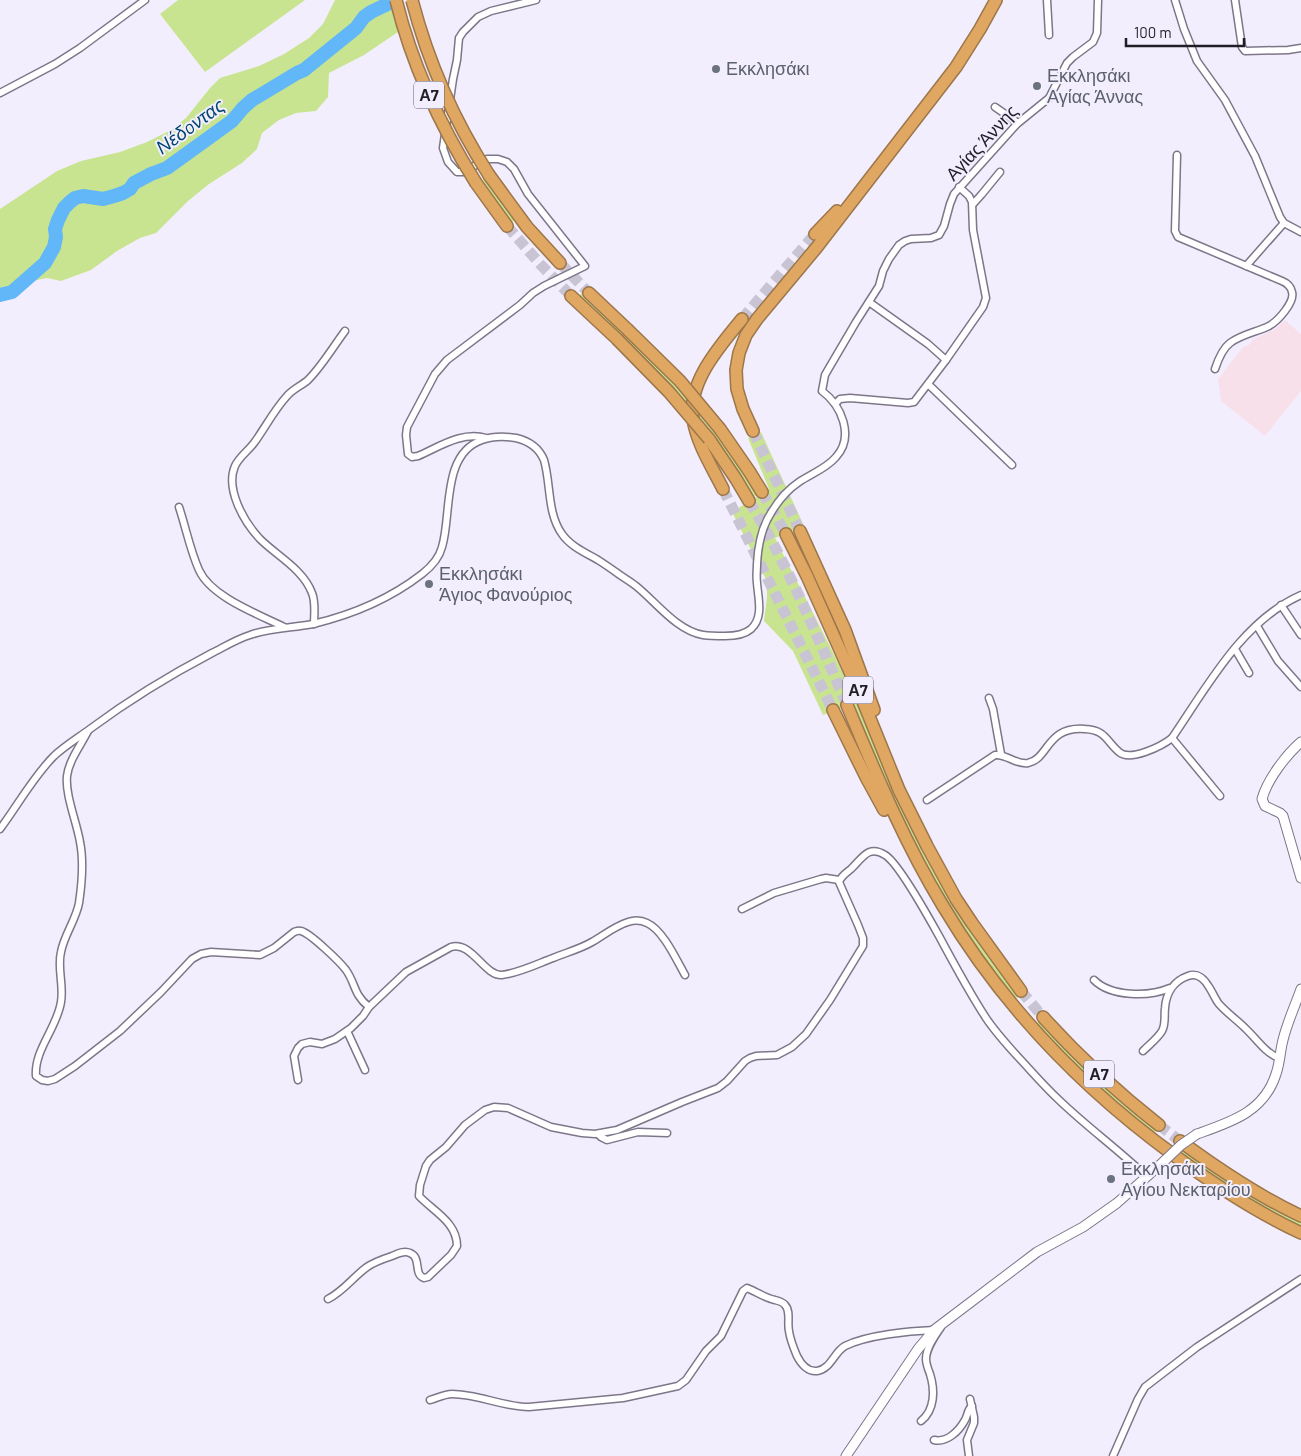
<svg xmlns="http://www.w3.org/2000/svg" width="1301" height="1456" viewBox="0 0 1301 1456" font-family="Barlow,sans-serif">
	<rect width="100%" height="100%" fill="#f3eefe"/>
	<!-- education -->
	<polygon fill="#f8e0eb" points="1285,320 1301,334 1301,391 1265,436 1221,401 1218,379 1243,347 1249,345 1252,340 1275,329"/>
	<!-- green -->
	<g fill="#c9e491">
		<polygon points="178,0 305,0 205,72 160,14"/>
		<polygon points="335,0 390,0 398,32 364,55 329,73 328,97 316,111 296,113 279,120 262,133 257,149 242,163 209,184 188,201 156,233 140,238 117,251 91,270 61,281 47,278 0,288 0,209 57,171 81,161 120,152 147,142 171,130 186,118 210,88 220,78 259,66 284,54 309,38 323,24"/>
		<polygon points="484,178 502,204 515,220 512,222 481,181"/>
		<path d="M582 293C613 323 646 352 675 384 706 418 734 456 757 495L754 497C706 417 646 359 579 296Z"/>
		<path d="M761 432 804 526 775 538C802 592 831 646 856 701 870 731 881 762 894 792 927 865 968 933 1019 996L1015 999C993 968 969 938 949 906 910 842 881 772 853 703L823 715 793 651 764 621 767 597V581L732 512 769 489 748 438Z"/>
		<path d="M1039 1021C1075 1061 1115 1096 1156 1130L1154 1133 1079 1069 1036 1024Z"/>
		<path d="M1176 1145C1216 1174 1257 1201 1301 1222V1227C1256 1205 1214 1178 1174 1148Z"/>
	</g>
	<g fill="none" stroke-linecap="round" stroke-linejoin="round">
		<!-- river -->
		<polyline stroke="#61b7f7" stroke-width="14" points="0,295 12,292 45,263 54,247 56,237 55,229 58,220 64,208 70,202 75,198 83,196 103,199 114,196 123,193 130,189 134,183 151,174 167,168 232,121 243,108 252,100 297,73 304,70 356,28 364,17 371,12 396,0"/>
		<!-- highway-tunnel -->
		<g stroke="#c9c4d3" stroke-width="11" stroke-dasharray="11 5.5" stroke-linecap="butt">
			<polyline points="507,226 540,264 571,296"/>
			<polyline points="560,263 589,293"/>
			<polyline points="742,319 815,234"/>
			<polyline points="753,431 800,531"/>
			<polyline points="723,489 833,710"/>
			<polyline points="762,492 786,534"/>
			<path d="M749 501C788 565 817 636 847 705"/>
			<polyline points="1021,991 1043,1017"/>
			<polyline points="1159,1125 1180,1141"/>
		</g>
		<!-- street casing -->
		<g stroke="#7c7688" stroke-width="9">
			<g id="street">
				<polyline points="1047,0 1049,35"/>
				<polyline points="1175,0 1184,29 1197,61 1225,100 1255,156 1280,217 1284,223 1301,232"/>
				<polyline points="1235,0 1242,47 1245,51 1288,50 1301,48"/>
				<polyline points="0,93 55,64 80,48 145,0"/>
				<polyline points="995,107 1018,123"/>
				<path d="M1177 155 1175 231 1178 237 1282 281C1287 283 1291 287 1292 292 1295 302 1278 321 1269 326 1257 332 1242 334 1230 343 1222 349 1218 360 1215 369"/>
				<polyline points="973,204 982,194 1000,172"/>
				<polyline points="1246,266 1284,223"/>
				<polyline points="869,302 928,344 946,360"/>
				<polyline points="928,384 1012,465"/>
				<polyline points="835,404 840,399 850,398 908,403 914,402 946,360 983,307 986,298 973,230 972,202 969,196 959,187"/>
				<path d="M486 438C462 431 439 447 418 456L412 457 408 454 406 435 407 427 435 374 447 360 520 305 533 293 544 286 585 266 528 194 514 169 507 162 498 159H487L463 172H457L448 162 443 148 453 79 457 60 459 38 463 32 478 17 491 11 536 0"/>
				<path d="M179 507C186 528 190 550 199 570 211 597 258 614 284 627"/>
				<polyline points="1281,605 1301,635"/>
				<path d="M314 624C314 614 316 603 312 593 303 569 277 556 260 539 244 522 225 489 235 466 239 457 248 451 254 443 265 428 274 410 287 396 293 389 301 386 308 380 322 366 333 347 345 331"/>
				<polyline points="1257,626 1278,661 1301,687"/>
				<polyline points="1235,649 1249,673"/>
				<polyline points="989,698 993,709 1001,754"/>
				<path d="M88 731C81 745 69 760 67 776 65 795 77 823 80 842 84 862 82 883 79 903 76 920 64 935 61 952 57 968 64 985 61 1002 57 1028 34 1050 36 1076L42 1080 48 1081 55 1079 75 1066 120 1031 161 992 192 959 201 954 211 952 260 955 274 948 294 932C297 931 298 930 301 931 310 933 340 962 346 970 356 984 353 994 369 1007"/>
				<polyline points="1172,738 1220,796"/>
				<path d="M927 800 995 755C1007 754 1016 765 1028 763 1049 759 1046 726 1085 729 1106 730 1106 741 1119 752 1130 762 1162 746 1172 738 1207 687 1242 621 1301 595"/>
				<path d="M0 829C18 805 33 777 54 756 66 745 78 738 90 729 129 700 170 675 212 653 224 647 237 639 250 635 270 628 292 628 313 624 351 615 391 598 422 574 431 567 439 559 442 547 452 515 441 454 482 440 493 436 504 436 516 438 529 441 539 448 544 460 551 484 547 513 562 534 570 546 586 553 598 560 606 565 613 570 620 575 626 579 631 582 636 586 655 601 677 631 703 635 710 636 718 636 725 636 734 636 744 635 751 629 764 617 758 598 757 583 756 576 757 570 757 564 758 546 761 528 771 513 778 501 787 490 799 482 811 474 827 468 836 457 855 436 841 405 822 391L825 375 829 368 856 322 879 286 883 271 889 259 899 245 905 241 911 239 931 238 939 235 944 226 950 204 954 194 1017 124 1049 98 1067 63 1073 57 1093 42 1097 33 1098 0"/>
				<polyline points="742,909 774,893 821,879 826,878 839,880"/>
				<path d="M1094 980C1111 997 1149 997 1170 988"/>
				<polyline points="347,1031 365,1070"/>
				<path d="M1143 1051C1149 1045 1158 1038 1162 1031 1166 1024 1164 1016 1165 1008 1166 994 1173 981 1188 976 1198 972 1205 980 1209 987 1213 993 1215 999 1219 1004 1227 1013 1237 1020 1245 1028 1256 1038 1265 1053 1279 1058"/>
				<path d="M298 1080 294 1056 298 1048 302 1044 310 1042 322 1044 335 1039 351 1028 363 1016 369 1007 406 972 451 947C472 941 484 976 502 975 519 973 537 964 553 958 565 953 580 949 592 942 604 935 615 926 628 922 634 920 641 920 647 923 663 930 676 959 685 975"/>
				<polyline points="598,1134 601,1137 607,1140 638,1132 667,1133"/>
				<path d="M328 1299C344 1291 353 1277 367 1267 374 1262 383 1259 392 1256 397 1254 404 1250 410 1253 422 1258 413 1274 424 1278L428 1277 451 1255 457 1246C457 1222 433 1211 419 1196L420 1185 426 1166 430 1160 446 1147 465 1125 485 1110 494 1107 508 1108 551 1127 582 1133 595 1134 617 1130 682 1102 718 1088 727 1081 745 1061 750 1058 756 1056 777 1055 792 1047 806 1034 830 1000 863 946V938L858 925 839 882C841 876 846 873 851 869 862 859 868 844 885 855 899 863 930 920 939 936 954 964 969 992 986 1018 996 1033 1008 1046 1020 1059 1033 1073 1045 1087 1059 1100 1087 1127 1119 1150 1147 1177"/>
				<path d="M430 1400C437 1398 445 1394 452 1394 478 1394 503 1407 529 1407L623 1398 678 1386 686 1380 706 1351 721 1336 743 1291 747 1288C757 1292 765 1298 775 1300 779 1301 783 1302 785 1305 791 1311 787 1323 789 1331 790 1339 794 1349 797 1356 801 1364 808 1372 817 1371 831 1369 834 1352 845 1346 867 1335 909 1331 934 1330"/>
				<path d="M921 1421C935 1410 935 1390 930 1374 928 1369 926 1364 926 1359 926 1348 935 1336 941 1327"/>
				<path d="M934 1440C947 1443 959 1431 965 1420 968 1415 967 1410 972 1406"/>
				<polyline points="969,1456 967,1440 974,1423 974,1417 970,1399"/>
				<polyline points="1113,1456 1138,1399 1145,1387 1197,1347 1301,1279"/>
			</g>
		</g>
		<!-- secondary casing -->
		<g stroke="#7c7688" stroke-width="11">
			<g id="secondary">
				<path d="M1301 742C1286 755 1267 780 1262 799L1265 806 1280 813 1283 816 1301 878"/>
				<path d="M1197 1134C1231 1122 1264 1112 1276 1074 1280 1063 1280 1051 1283 1040 1287 1023 1295 1006 1301 989"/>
				<polyline points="846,1456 918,1349 934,1330 1037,1252 1083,1227 1117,1203 1160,1165"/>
			</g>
		</g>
		<!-- highway casing -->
		<g stroke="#9c774c" stroke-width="14">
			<g id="highway">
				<polyline points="489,175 527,227 560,263"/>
				<polyline points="476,183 507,226"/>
				<polyline points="815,234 837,211"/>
				<polyline points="589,293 627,329"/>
				<polyline points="571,296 617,339"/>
				<polyline points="720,429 749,471 762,492"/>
				<polyline points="753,431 743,409 737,389 736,370 739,353 746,335 757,319 817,247 956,67 980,29 996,0"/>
				<polyline points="709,439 736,479 749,501"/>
				<path d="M723 489C712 467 697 444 693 419 687 382 721 345 742 319"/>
				<polyline points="800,531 845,630 874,710"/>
				<polyline points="786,534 807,576 862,699 899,790 927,846 956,899 972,923 1021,991"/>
				<path d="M847 705C876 774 904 842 943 906 1002 1005 1083 1089 1175 1156 1215 1185 1256 1212 1301 1233"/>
				<polyline points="833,710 866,777 884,810"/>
				<path d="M1043 1017C1079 1057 1117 1092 1159 1125"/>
				<path d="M1180 1141C1218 1169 1258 1196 1301 1216"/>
			</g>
		</g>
		<!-- street -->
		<use href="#street" stroke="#fff" stroke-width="6"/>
		<!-- secondary -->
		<use href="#secondary" stroke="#fff" stroke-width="9"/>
		<!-- highway -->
		<use href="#highway" stroke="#dfa761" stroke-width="11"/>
		<!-- secondary-bridge casing -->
		<g stroke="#7c7688" stroke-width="11" stroke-linecap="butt">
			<polyline id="secondary-bridge" points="1160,1165 1181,1145 1197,1134"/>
		</g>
		<!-- highway-bridge casing -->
		<g stroke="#9c774c" stroke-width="14" stroke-linecap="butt">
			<g id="highway-bridge">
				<path d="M396 0C412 65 441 127 476 183"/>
				<path d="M412 0C428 62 455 122 489 175"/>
				<polyline points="627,329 680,381 720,429"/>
				<polyline points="617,339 669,392 709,439"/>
			</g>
		</g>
		<!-- secondary-bridge -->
		<use href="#secondary-bridge" stroke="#fff" stroke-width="9"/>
		<!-- highway-bridge -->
		<use href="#highway-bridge" stroke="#dfa761" stroke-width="11"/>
	</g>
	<!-- markers -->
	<g fill="#6b7280" stroke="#f3eefe" stroke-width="2">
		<circle cx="716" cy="69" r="5"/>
		<circle cx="1037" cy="86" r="5"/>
		<circle cx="429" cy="584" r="5"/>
		<circle cx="1111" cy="1179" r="5"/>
	</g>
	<g text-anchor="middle" stroke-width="4" stroke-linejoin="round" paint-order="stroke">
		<!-- shield labels -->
		<g fill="#f3eefe" stroke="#605c66" stroke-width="1">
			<rect x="414" y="81.5" width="30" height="27" rx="4"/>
			<rect x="843" y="676.5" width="30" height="27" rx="4"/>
			<rect x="1084" y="1060.5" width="30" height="27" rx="4"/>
		</g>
		<g font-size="16" font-weight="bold" fill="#211e25">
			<text x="429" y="101">Α7</text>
			<text x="858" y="696">Α7</text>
			<text x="1099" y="1080">Α7</text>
		</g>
		<!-- worship labels -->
		<g font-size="18" fill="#5b616d" stroke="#f3eefe" text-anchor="start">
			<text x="726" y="75">Εκκλησάκι</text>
			<text x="1047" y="82">Εκκλησάκι<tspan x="1047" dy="21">Αγίας Άννας</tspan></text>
			<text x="439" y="580">Εκκλησάκι<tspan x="439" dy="21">Άγιος Φανούριος</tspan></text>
			<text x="1121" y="1175">Εκκλησάκι<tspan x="1121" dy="21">Αγίου Νεκταρίου</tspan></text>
		</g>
		<!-- street labels -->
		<g font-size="18" fill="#211e25" stroke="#f3eefe">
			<text transform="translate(982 143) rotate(-47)" y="6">Αγίας Άννης</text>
		</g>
		<!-- water labels -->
		<g font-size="19" font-style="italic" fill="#004670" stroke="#f3eefe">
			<text transform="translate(190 126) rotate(-36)" y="7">Νέδoντας</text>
		</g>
	</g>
	<!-- scale -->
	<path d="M1126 38v8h118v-8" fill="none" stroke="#211e25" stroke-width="2.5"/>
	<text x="1134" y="38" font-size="15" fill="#211e25" stroke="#f3eefe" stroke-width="4" paint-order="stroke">100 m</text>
</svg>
